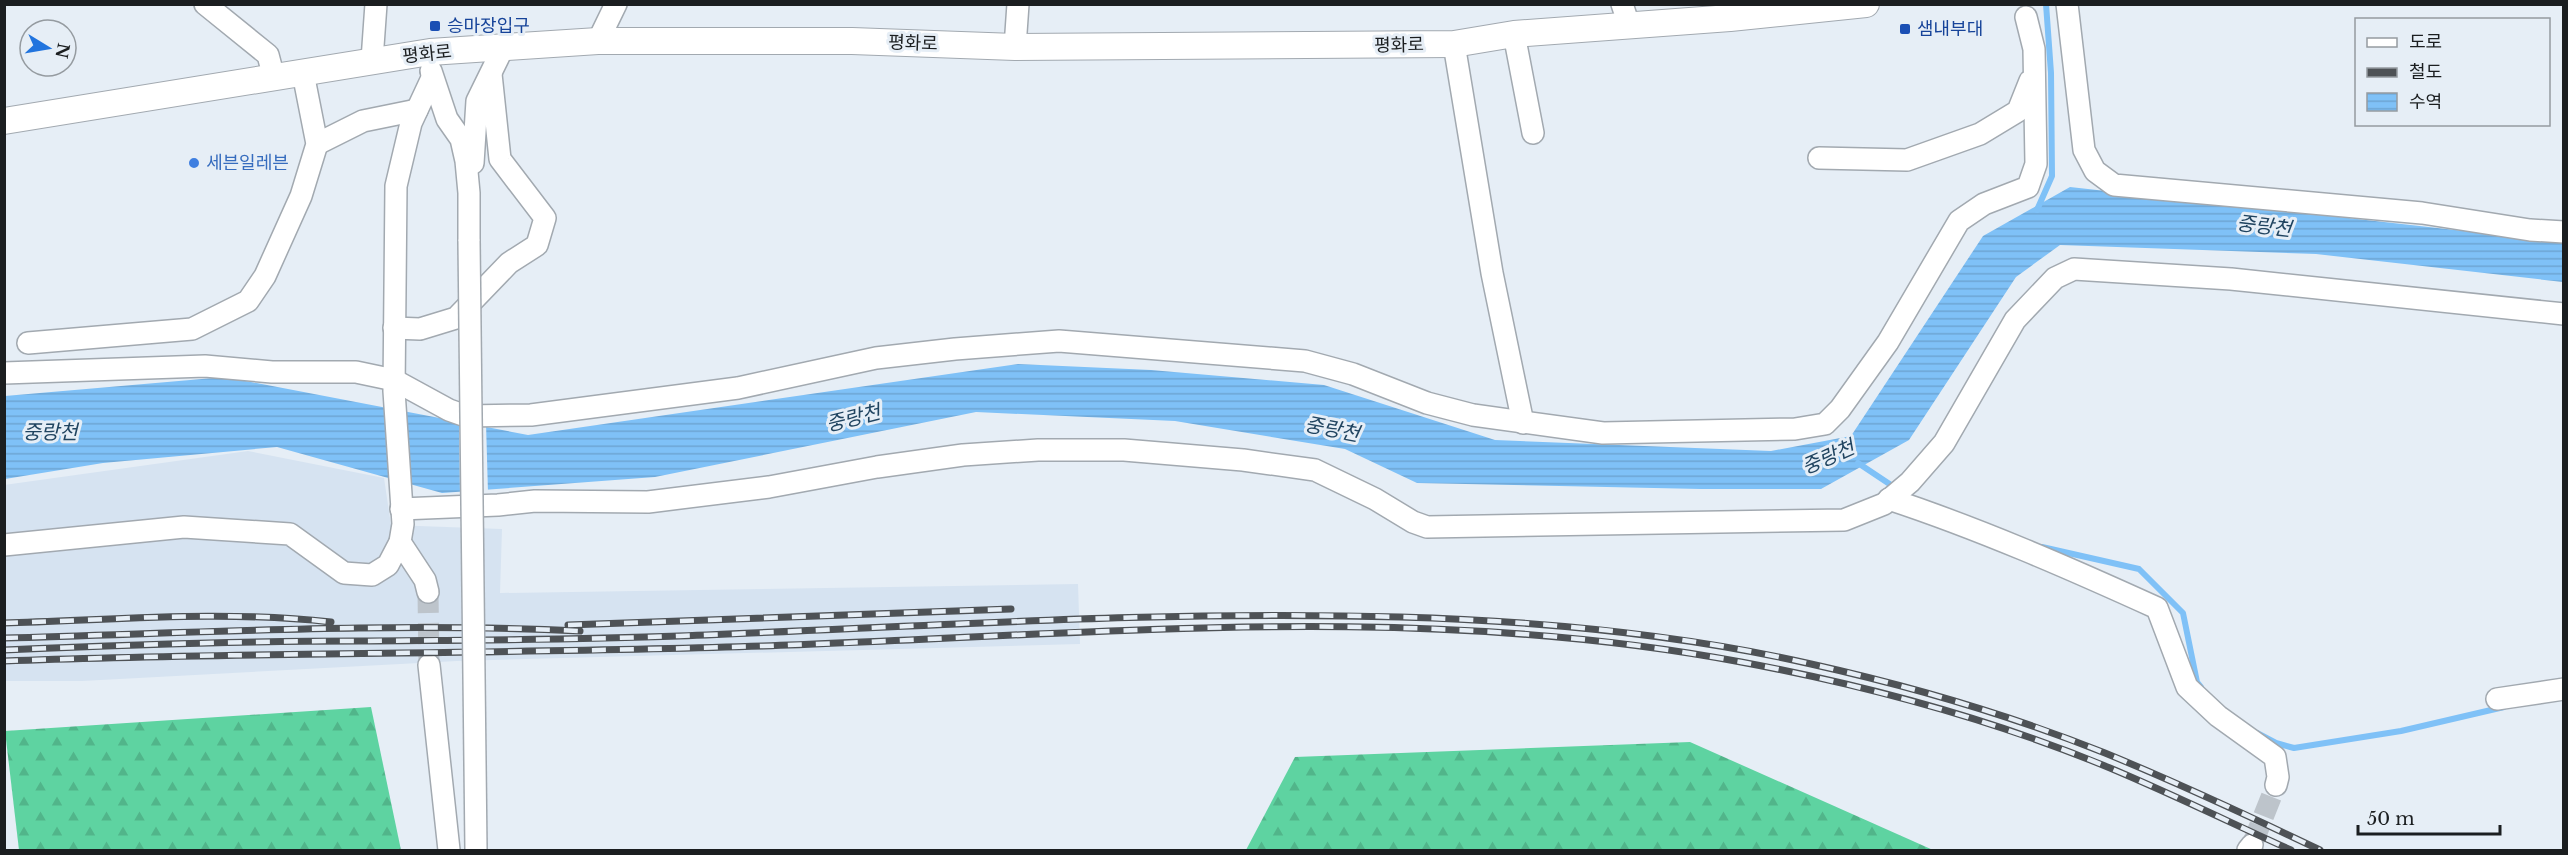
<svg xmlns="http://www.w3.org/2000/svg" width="2568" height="855" viewBox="0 0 2568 855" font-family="'Libre Baskerville','Noto Sans KR',serif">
	<defs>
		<pattern id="forest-firs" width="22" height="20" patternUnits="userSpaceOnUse" patternTransform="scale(1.5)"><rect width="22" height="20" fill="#5ed3a1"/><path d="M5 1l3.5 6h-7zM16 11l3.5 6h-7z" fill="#51b58a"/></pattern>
		<pattern id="water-rules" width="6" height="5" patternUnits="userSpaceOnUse" patternTransform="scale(1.5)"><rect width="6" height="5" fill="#7fc1f7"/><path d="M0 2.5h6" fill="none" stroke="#6da5d3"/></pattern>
	</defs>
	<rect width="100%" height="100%" fill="#e6eef6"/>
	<!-- built -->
	<polygon fill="#d6e3f1" points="248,451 384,478 391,525 502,529 500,593 1078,584 1080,644 457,661 82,681 5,681 4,485"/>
	<!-- forest -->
	<g fill="url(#forest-firs)">
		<polygon points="371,707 401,850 19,850 5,731"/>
		<polygon points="1690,742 1933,850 1246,850 1295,757"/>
	</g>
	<!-- water -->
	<polygon fill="url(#water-rules)" points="2070,187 2563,242 2563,282 2316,254 2060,245 2016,277 1909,440 1821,489 1701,489 1417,483 1345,449 1175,421 976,412 655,477 442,493 277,447 103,463 5,479 5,396 225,377 528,435 1018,364 1151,370 1324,385 1495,440 1771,451 1851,436 1983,236"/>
	<!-- pier -->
	<polygon fill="#e6eef6" points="459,418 486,423 488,493 460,495"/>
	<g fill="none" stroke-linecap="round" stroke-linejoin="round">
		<!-- stream -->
		<g stroke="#7fc1f7" stroke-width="6">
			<polyline points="2037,210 2052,176 2051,73 2046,4"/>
			<polyline points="1858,463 1897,489"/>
			<polyline points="2042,547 2139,569 2183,613 2197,682 2201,687"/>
			<polyline points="2257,733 2276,743 2294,748 2401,731 2504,707"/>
		</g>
		<!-- minor-tunnel -->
		<g stroke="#bdc4cb" stroke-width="21" stroke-dasharray="21 10" stroke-linecap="butt">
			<polyline points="428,592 429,665"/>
			<polyline points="2252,845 2276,785"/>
		</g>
		<!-- minor casing -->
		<g stroke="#a2a9b0" stroke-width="24">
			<g id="minor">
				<polyline points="205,4 268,55 274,78"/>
				<polyline points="1622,4 1629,25"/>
				<polyline points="2067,4 2084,150 2095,171 2114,185 2422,213 2530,230 2564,232"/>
				<polyline points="1514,34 1533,133"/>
				<polyline points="598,41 616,4"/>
				<polyline points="1454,44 1492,273 1523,423"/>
				<polyline points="1015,47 1018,4"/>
				<polyline points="372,60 376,4"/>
				<polyline points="431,71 447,119 461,139 466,161 469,193 469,241"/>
				<polyline points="317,144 363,121 417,110"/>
				<polyline points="1819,158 1907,160 1980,134 2018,111 2030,81"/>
				<polyline points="473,163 477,101 503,48"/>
				<polyline points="394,328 420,329 456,318 509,263 537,245 545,218 500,159 491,74"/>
				<polyline points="28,343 192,329 248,301 265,276 301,196 317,144 303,73"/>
				<polyline points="4,373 205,366 272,372 356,372 394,380 449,410 466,416 531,415 738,388 876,358 955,349 1059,341 1305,361 1353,374 1427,403 1473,415 1603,433 1795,429 1825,424 1840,409 1888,342 1959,221 1984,204 2028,187 2036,164 2034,49 2026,17"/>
				<path d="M1889 499C1980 529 2069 568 2157 608L2187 687 2218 716 2275 757 2278 777 2276 785"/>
				<polyline points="401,509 498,505 535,501 648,502 769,487 877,467 963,455 1038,450 1124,450 1243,460 1315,470 1375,499 1413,522 1427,527 1844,520 1884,504 1910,482 1944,443 2015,320 2055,278 2074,269 2231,279 2564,314"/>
				<polyline points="400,542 425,580 428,592"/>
				<polyline points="4,545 184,527 290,534 344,573 372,575 388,565 400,542 403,524 394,391 396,186 411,123 432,78"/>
				<polyline points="429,665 449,850"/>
				<polyline points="2497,699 2564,689"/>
				<polyline points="2248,850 2252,845"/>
			</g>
		</g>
		<!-- major casing -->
		<g stroke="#a2a9b0" stroke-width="28">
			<polyline id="major" points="4,121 430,52 598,41 852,41 1015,47 1454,44 1514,34 1730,18 1866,4"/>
		</g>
		<!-- minor -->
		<use href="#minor" stroke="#fff" stroke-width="21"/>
		<!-- major -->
		<use href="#major" stroke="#fff" stroke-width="26"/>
		<!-- rail casing -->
		<g stroke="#4e5256" stroke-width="7">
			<g id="rail">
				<path d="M4 623C113 620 223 610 331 622"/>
				<polyline points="568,625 1011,609"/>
				<path d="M4 638C196 633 388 622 580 631"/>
				<path d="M4 650C123 645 241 641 359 641 466 640 572 640 679 636 919 627 1159 610 1400 617 1537 621 1676 633 1811 664 1910 686 2010 715 2105 753 2178 783 2249 816 2320 850"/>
				<path d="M4 661C257 652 510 654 763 646 1090 635 1416 601 1741 662 1865 685 1994 720 2110 768 2172 794 2231 823 2291 850"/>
			</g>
		</g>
		<!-- rail -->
		<use href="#rail" stroke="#e6eef6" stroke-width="4.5" stroke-dasharray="14" stroke-linecap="butt"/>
		<!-- minor-bridge casing -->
		<g stroke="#a2a9b0" stroke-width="24" stroke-linecap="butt">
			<polyline id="minor-bridge" points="469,241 476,850"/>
		</g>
		<!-- minor-bridge -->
		<use href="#minor-bridge" stroke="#fff" stroke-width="21"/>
	</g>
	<!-- markers -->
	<g fill="#1a4fb4" stroke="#e6eef6" stroke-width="2">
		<rect x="429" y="20" width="12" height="12" rx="3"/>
		<rect x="1899" y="23" width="12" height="12" rx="3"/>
	</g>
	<circle fill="#3f7fe0" stroke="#e6eef6" stroke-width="2" cx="194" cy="163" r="6"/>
	<g text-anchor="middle" stroke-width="6" stroke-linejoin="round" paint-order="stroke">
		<!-- transit labels -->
		<g font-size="18" fill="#164399" stroke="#e6eef6" text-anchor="start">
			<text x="447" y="32">승마장입구</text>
			<text x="1917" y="35">샘내부대</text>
		</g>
		<!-- street labels -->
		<g font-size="18" fill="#1b1e20" stroke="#e6eef6">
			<text transform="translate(913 43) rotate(2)" y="6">평화로</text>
			<text transform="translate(1399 45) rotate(-1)" y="6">평화로</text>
			<text transform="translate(427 54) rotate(-6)" y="6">평화로</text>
		</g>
		<!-- shop labels -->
		<g font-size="18" fill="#366cbe" stroke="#e6eef6" text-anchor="start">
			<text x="206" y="169">세븐일레븐</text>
		</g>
		<!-- water labels -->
		<g font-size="20" font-style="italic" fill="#204460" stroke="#e6eef6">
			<text transform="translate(2264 226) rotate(7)" y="7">중랑천</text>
			<text transform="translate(853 418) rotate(-14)" y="7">중랑천</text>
			<text transform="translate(1332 429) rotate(11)" y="7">중랑천</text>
			<text x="50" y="439">중랑천</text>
			<text transform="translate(1828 457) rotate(-24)" y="7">중랑천</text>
		</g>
	</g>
	<!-- border -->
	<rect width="2568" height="855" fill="none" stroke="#1b1e20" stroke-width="12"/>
	<!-- legend -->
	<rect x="2355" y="18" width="195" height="108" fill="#e6eef6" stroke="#959ba0" stroke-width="1.5"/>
	<rect x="2367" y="38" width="30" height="9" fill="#ffffff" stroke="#959ba0" stroke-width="1.5"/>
	<text x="2409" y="48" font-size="18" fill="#1b1e20">도로</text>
	<rect x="2367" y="68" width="30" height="9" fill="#4e5256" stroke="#959ba0" stroke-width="1.5"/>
	<text x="2409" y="78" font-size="18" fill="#1b1e20">철도</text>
	<rect x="2367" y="93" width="30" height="18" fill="url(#water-rules)" stroke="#959ba0" stroke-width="1.5"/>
	<text x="2409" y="108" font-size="18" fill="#1b1e20">수역</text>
	<!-- north arrow -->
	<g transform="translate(48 48) rotate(101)"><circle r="28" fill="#e6eef6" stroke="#959ba0" stroke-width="1.5"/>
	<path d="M0-4.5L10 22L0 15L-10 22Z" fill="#2174de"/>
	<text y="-9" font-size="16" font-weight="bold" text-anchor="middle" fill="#1b1e20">N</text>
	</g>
	<!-- scale -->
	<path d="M2358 825v9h142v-9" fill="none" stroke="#1b1e20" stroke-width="3"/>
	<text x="2367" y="825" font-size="18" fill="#1b1e20" stroke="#e6eef6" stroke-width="4.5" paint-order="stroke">50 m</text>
</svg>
